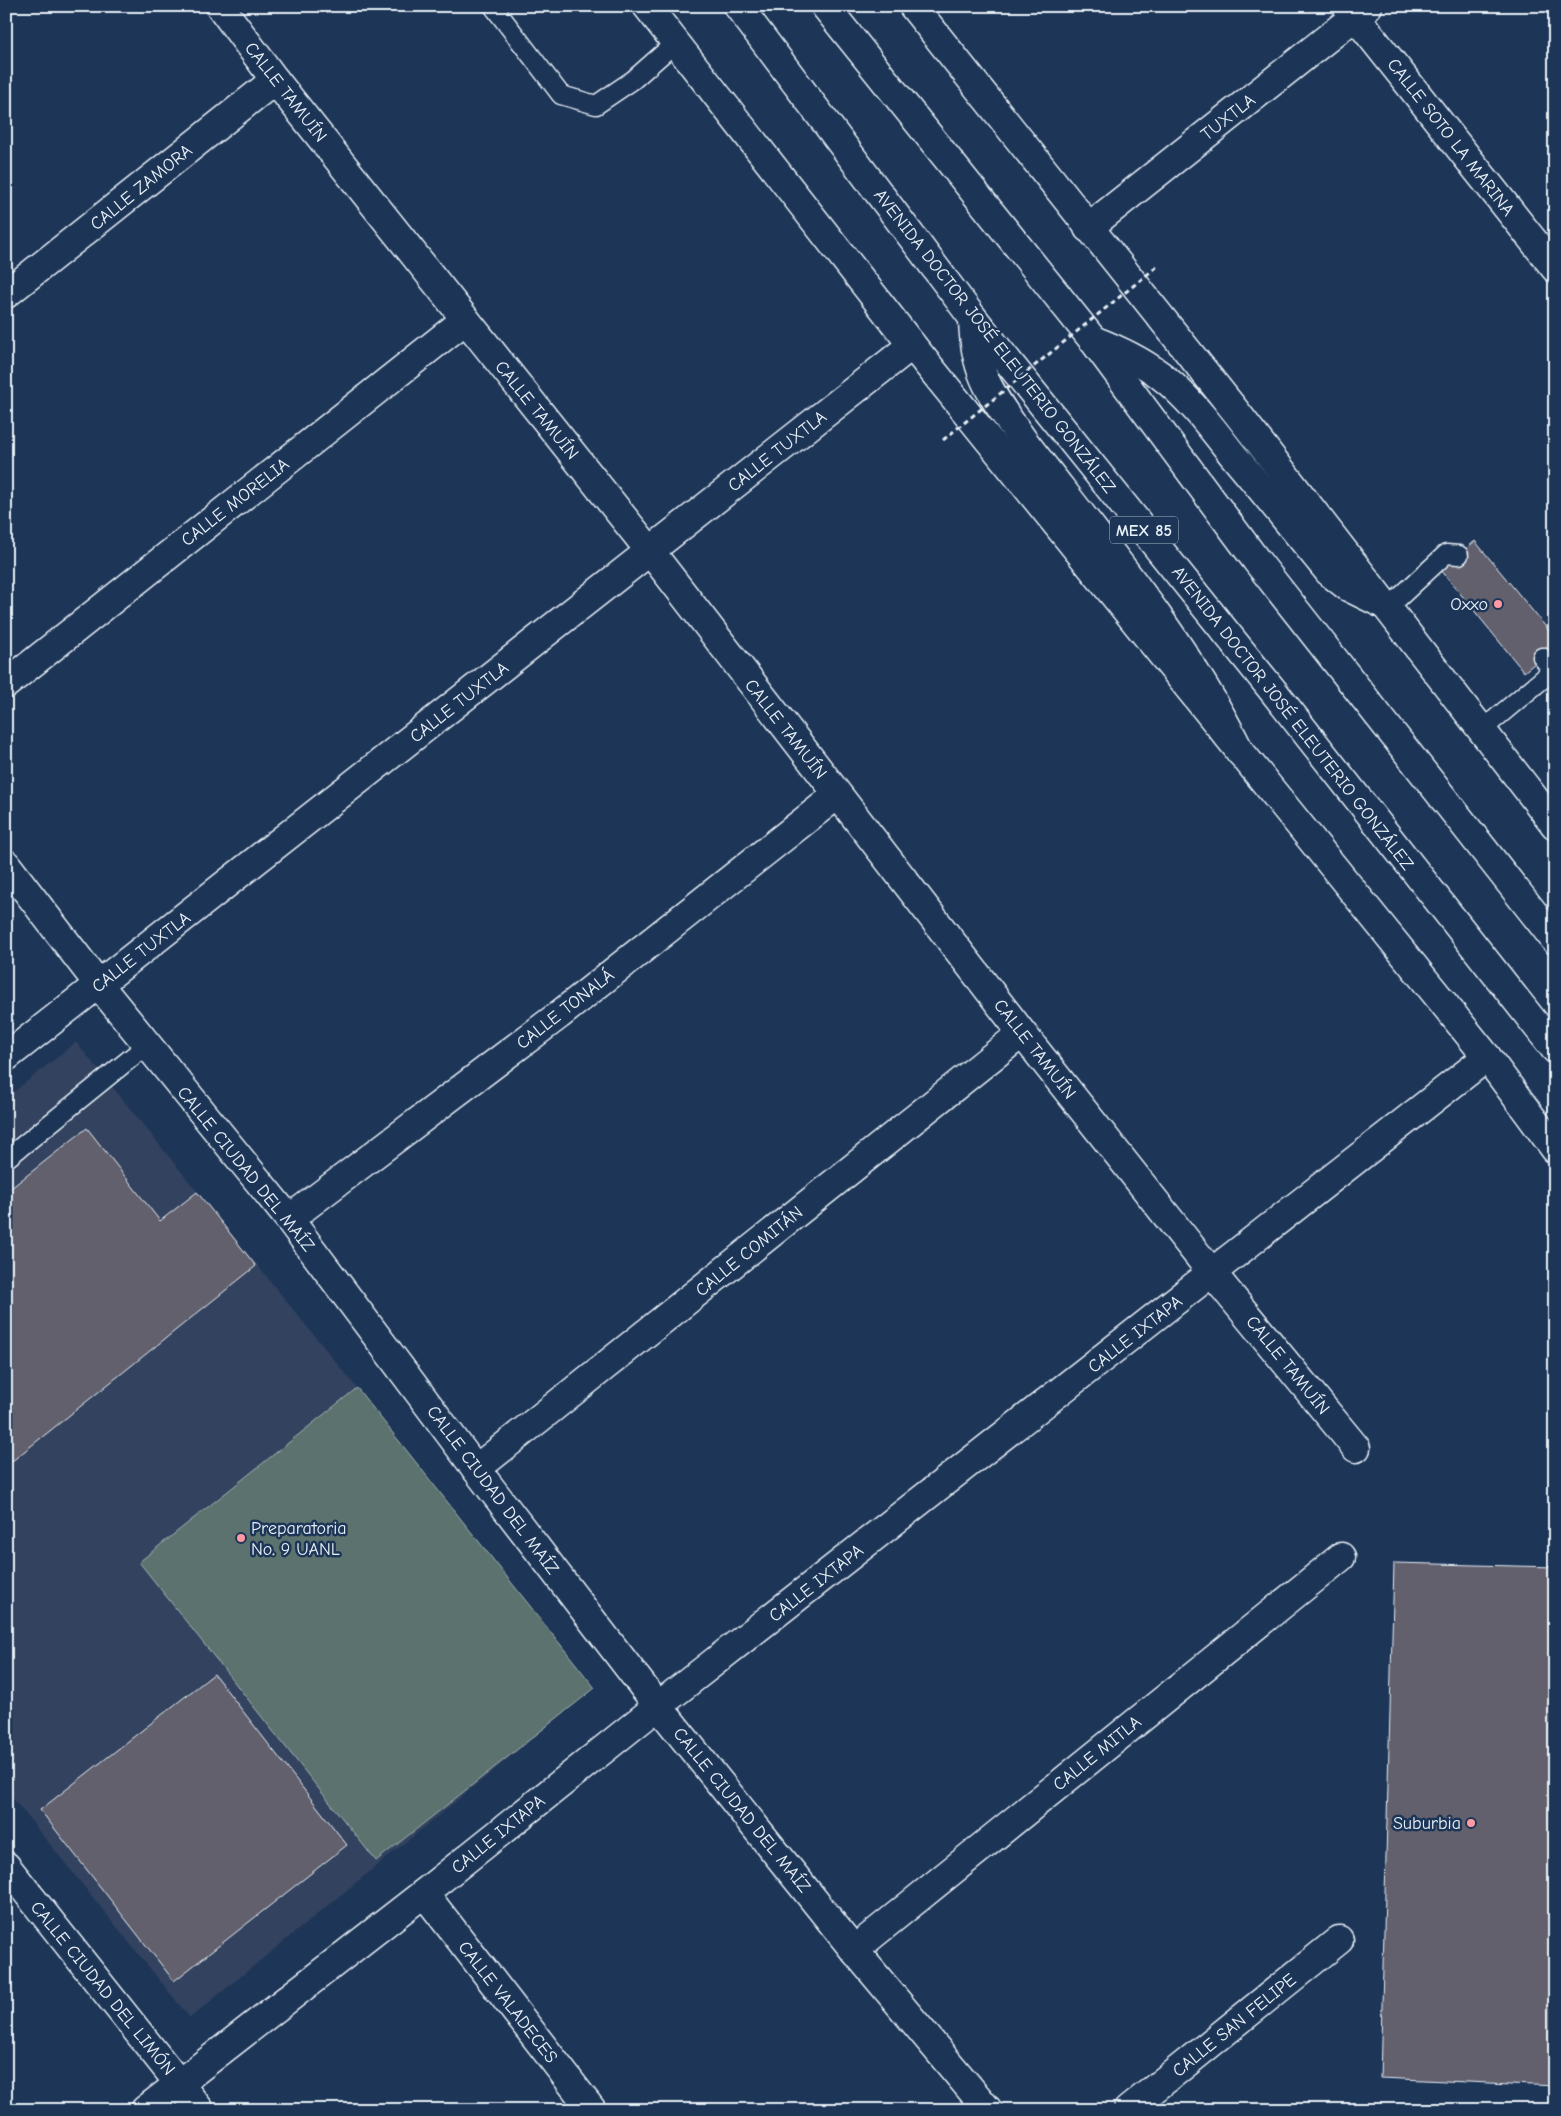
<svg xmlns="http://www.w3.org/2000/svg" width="1561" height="2116" viewBox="0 0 1561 2116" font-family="'Comic Neue',sans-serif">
	<rect width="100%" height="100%" fill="#1d3557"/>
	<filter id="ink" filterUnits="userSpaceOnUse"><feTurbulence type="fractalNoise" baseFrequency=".02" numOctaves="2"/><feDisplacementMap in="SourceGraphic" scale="10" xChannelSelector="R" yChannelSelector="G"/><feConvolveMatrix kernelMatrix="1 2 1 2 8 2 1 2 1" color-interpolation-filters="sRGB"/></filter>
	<g filter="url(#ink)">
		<!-- built -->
		<polygon fill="#32425e" points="76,1042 357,1388 595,1688 190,2018 6,1790 6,1098"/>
		<!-- green -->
		<polygon fill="#5b726e" stroke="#a2b2b3" points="357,1388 595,1688 376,1861 139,1562"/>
		<!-- building -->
		<g fill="#63606e" stroke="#e8f1f8">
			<polygon points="1475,541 1555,638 1555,647 1524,672 1441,570"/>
			<polygon points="87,1128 160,1221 197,1192 256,1266 6,1466 6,1192"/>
			<polygon points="1394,1563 1555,1567 1555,2086 1380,2078"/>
			<polygon points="214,1674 347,1845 174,1981 40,1810"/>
		</g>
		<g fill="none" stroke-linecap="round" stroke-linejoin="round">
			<!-- service casing -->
			<g stroke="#e8f1f8" stroke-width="21">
				<g id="service">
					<polyline points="493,6 561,95 596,105 633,80 675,43"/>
					<polyline points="1389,607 1446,554 1459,555"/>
					<polyline points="1483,729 1544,678 1549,671 1548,665 1542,657"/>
					<polyline points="6,1159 147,1045"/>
				</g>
			</g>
			<!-- minor casing -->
			<g stroke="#e8f1f8" stroke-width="31">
				<g id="minor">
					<polyline points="220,6 275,80 650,551 1022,1033 1212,1273 1356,1448"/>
					<polyline points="1347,6 1555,268"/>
					<polyline points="1088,228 1368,6"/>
					<polyline points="6,294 275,80"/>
					<polyline points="6,684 465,320"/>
					<polyline points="6,864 99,985 289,1219 476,1469 658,1706 854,1950 988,2110"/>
					<polyline points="6,1057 912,345"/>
					<polyline points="289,1219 559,1015 837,795"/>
					<polyline points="476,1469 1022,1033"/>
					<polyline points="6,1866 200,2110"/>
					<polyline points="424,1893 592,2110"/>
					<polyline points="854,1950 1341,1557"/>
					<polyline points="145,2110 424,1893 658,1706 1487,1057"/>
					<polyline points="1128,2110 1339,1940"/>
				</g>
			</g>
			<!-- tertiary casing -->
			<g stroke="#e8f1f8" stroke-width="31">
				<g id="tertiary">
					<polyline points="647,6 912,345 1487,1057 1555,1149"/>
					<polyline points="913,6 1237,413 1555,825"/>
				</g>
			</g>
			<!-- trunk casing -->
			<g stroke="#e8f1f8" stroke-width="31">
				<g id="trunk">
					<polyline points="738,6 973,318 1274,692 1555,1049"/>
					<polyline points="825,6 1093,340 1256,560 1555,940"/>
					<path d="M973 318C974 375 992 395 1023 440 1100 540 1184 638 1240 752"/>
					<path d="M1093 340C1117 349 1140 360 1160 375 1188 396 1211 427 1232 454 1265 493 1297 533 1329 572L1348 587 1389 607"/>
				</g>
			</g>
			<!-- service -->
			<use href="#service" stroke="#1d3557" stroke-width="18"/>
			<!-- minor -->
			<use href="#minor" stroke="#1d3557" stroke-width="28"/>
			<!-- tertiary -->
			<use href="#tertiary" stroke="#1d3557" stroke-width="28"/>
			<!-- trunk -->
			<use href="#trunk" stroke="#1d3557" stroke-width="28"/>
			<!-- path-bridge -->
			<polyline stroke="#e8f1f8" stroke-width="3" stroke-dasharray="5 4" stroke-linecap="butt" points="943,440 1159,265"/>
		</g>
	</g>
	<!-- markers -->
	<g fill="#ff9aa2" stroke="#1d3557" stroke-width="2">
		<circle cx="1498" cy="604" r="5"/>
		<circle cx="241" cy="1538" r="5"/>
		<circle cx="1471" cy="1823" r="5"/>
	</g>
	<g text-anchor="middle" stroke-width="5" stroke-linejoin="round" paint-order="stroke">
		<!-- shield labels -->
		<rect fill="#1d3557" stroke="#abb9c8" stroke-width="1" x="1110" y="516.5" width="68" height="27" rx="4"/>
		<g font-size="16" font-weight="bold" fill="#e8f1f8">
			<text x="1144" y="536">MEX 85</text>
		</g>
		<!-- street labels -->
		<g font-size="18" fill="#e8f1f8" stroke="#1d3557">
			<text transform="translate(286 92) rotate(52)" y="6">CALLE TAMUÍN</text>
			<text transform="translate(1228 117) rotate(-38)" y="6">TUXTLA</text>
			<text transform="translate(1451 137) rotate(52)" y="6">CALLE SOTO LA MARINA</text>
			<text transform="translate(141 187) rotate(-39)" y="6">CALLE ZAMORA</text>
			<text transform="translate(995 341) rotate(52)" y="6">AVENIDA DOCTOR JOSÉ ELEUTERIO GONZÁLEZ</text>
			<text transform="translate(537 410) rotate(51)" y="6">CALLE TAMUÍN</text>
			<text transform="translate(777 451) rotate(-38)" y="6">CALLE TUXTLA</text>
			<text transform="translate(235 502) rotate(-38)" y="6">CALLE MORELIA</text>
			<text transform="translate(459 702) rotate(-38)" y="6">CALLE TUXTLA</text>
			<text transform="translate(1293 718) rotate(52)" y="6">AVENIDA DOCTOR JOSÉ ELEUTERIO GONZÁLEZ</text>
			<text transform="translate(786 729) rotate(52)" y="6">CALLE TAMUÍN</text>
			<text transform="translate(141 952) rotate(-38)" y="6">CALLE TUXTLA</text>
			<text transform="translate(565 1009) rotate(-38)" y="6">CALLE TONALÁ</text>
			<text transform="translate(1035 1049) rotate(52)" y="6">CALLE TAMUÍN</text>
			<text transform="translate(246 1169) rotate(51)" y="6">CALLE CIUDAD DEL MAÍZ</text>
			<text transform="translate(749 1251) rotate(-39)" y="6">CALLE COMITÁN</text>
			<text transform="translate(1135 1334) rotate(-38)" y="6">CALLE IXTAPA</text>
			<text transform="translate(1288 1365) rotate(51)" y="6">CALLE TAMUÍN</text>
			<text transform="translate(493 1490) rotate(53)" y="6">CALLE CIUDAD DEL MAÍZ</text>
			<text transform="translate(816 1583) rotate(-38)" y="6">CALLE IXTAPA</text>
			<text transform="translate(1097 1753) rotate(-39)" y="6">CALLE MITLA</text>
			<text transform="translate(742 1810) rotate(51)" y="6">CALLE CIUDAD DEL MAÍZ</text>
			<text transform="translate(498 1834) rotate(-39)" y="6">CALLE IXTAPA</text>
			<text transform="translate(103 1988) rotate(51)" y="6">CALLE CIUDAD DEL LIMÓN</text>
			<text transform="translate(508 2002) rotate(52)" y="6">CALLE VALADECES</text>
			<text transform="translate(1234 2025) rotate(-39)" y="6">CALLE SAN FELIPE</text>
		</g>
		<!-- poi labels -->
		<g font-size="18" fill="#e8f1f8" stroke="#1d3557" text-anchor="end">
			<text x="1488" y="610">Oxxo</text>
			<text x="251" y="1534" text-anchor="start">Preparatoria<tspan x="251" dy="21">No. 9 UANL</tspan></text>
			<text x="1461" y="1829">Suburbia</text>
		</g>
	</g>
	<!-- margin -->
	<rect width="1561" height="2116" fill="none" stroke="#1d3557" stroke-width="25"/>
	<rect x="12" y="12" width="1536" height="2091" fill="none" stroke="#e8f1f8" stroke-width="2" filter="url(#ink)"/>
</svg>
